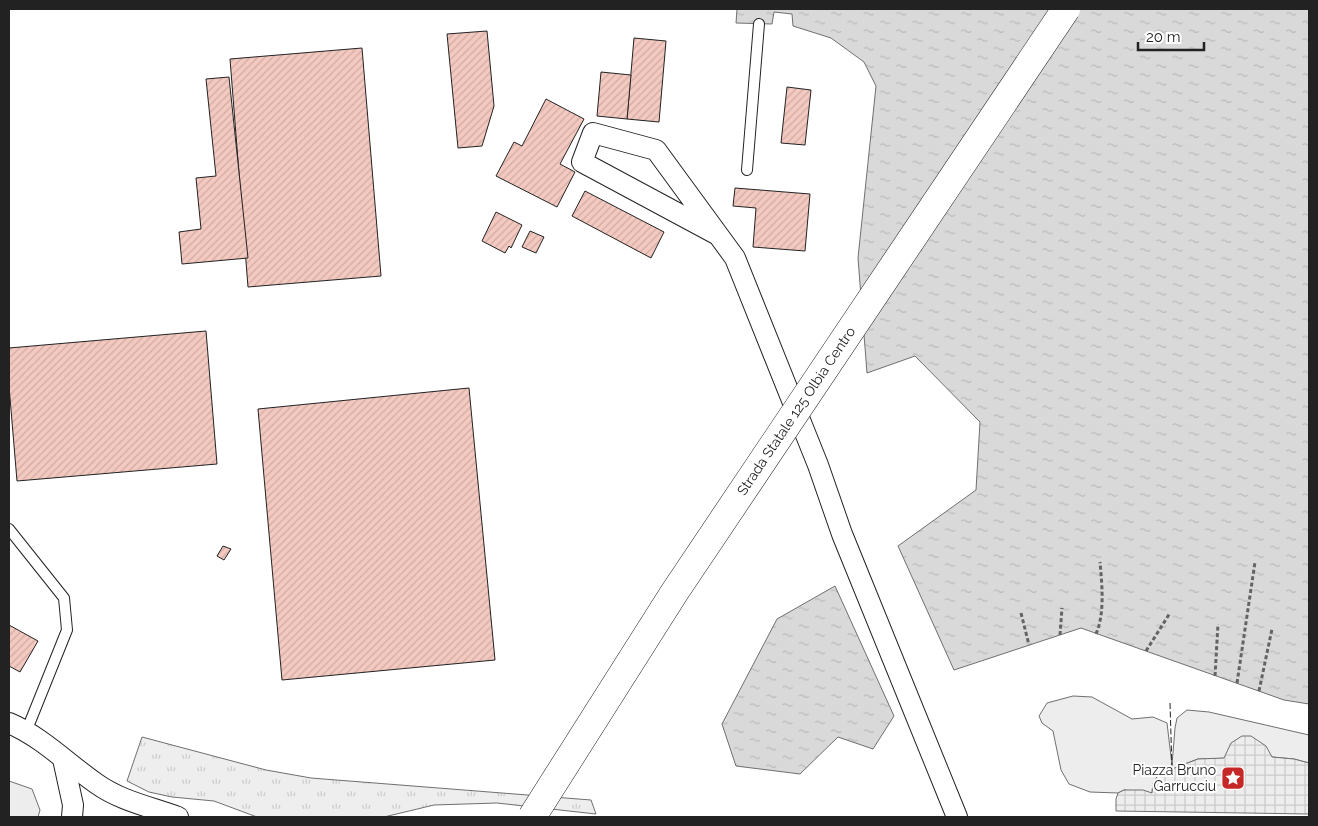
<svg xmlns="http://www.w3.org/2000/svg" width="1318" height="826" viewBox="0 0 1318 826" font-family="Raleway,sans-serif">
	<defs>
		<pattern id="grass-tufts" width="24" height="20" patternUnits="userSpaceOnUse" patternTransform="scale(1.25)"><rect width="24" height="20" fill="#eee"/><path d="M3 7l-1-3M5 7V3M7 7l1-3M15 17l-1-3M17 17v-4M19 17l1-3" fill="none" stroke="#ccc"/></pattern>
		<pattern id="plaza-grid" width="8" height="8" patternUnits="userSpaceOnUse" patternTransform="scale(1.25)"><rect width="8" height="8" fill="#ededed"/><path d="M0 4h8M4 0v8" fill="none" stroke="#cbcbcb"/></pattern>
		<pattern id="water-ripples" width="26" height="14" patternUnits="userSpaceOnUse" patternTransform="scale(1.25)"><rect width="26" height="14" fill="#d9d9d9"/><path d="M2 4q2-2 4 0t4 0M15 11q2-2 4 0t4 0" fill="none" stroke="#bababa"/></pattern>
		<pattern id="building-hatch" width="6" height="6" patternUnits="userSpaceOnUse" patternTransform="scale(1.25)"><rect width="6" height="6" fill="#f3c9c0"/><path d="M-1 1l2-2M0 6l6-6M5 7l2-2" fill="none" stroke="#d0aca5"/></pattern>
	</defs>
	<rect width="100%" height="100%" fill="#fff"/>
	<!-- grass -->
	<polygon fill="url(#grass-tufts)" stroke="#6f6f6f" points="142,737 266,770 311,778 591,800 596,814 497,803 434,805 384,817 257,817 214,801 172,797 149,792 127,781"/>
	<!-- parking -->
	<g fill="#ededed" stroke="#6f6f6f">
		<polygon points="1073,696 1092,697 1132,719 1153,717 1167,723 1172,765 1175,728 1177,718 1187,710 1209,712 1309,735 1309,763 1294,759 1272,757 1198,759 1179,766 1153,783 1152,793 1124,790 1118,793 1090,792 1069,784 1061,770 1053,731 1042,723 1039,716 1047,703"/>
		<polygon points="9,781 32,789 40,810 38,817 9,817"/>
	</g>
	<!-- plaza -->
	<polygon fill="url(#plaza-grid)" stroke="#6f6f6f" points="1242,736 1251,736 1266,746 1272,757 1294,759 1309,763 1309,814 1116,811 1116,799 1118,793 1124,790 1143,790 1152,793 1153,783 1159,774 1198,759 1224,758 1231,743"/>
	<!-- water -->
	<g fill="url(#water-ripples)" stroke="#6f6f6f">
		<polygon points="737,9 1309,9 1309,704 1284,700 1081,628 954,670 898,546 976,490 980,422 915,356 867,373 858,258 876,86 864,62 831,38 793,26 792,14 774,12 772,24 736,23"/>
		<polygon points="835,586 894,716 873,749 838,737 800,774 736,766 722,724 777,619"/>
	</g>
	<!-- building -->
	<g fill="url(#building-hatch)" stroke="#222">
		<polygon points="487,31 494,106 482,146 458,148 447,34"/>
		<polygon points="634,38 666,41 659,122 627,119"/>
		<polygon points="362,48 381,276 248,287 230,59"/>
		<polygon points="601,72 631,75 627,119 597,116"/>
		<polygon points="229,77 248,258 182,264 179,232 201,229 196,178 216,176 206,79"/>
		<polygon points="787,87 811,90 805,145 781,143"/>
		<polygon points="546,99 584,119 560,164 575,172 557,207 496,176 514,142 522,146"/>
		<polygon points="735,188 810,194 805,251 753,247 756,208 733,206"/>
		<polygon points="585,191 664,232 651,258 572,216"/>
		<polygon points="496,212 522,225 511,248 509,246 505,253 482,241"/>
		<polygon points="530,231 544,237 536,253 522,247"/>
		<polygon points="206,331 217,464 17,481 9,386 9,348"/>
		<polygon points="469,388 495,660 282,680 258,409"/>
		<polygon points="223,546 231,549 224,560 217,556"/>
		<polygon points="9,625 38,641 20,672 9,666"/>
	</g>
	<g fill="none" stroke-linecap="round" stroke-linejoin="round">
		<!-- service casing -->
		<g stroke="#222" stroke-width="12">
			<g id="service">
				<polyline points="747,170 759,24"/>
				<polyline points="9,529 64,598 67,630 26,732"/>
			</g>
		</g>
		<!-- minor casing -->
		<g stroke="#222" stroke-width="22">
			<g id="minor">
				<polyline points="718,235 582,162 593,133 656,150 735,258 818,465 842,534 957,817"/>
				<path d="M9 723C42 737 68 764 97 784 121 801 151 807 178 817"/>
				<polyline points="63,759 73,805 72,817"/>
			</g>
		</g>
		<!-- path -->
		<g stroke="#646464" stroke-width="3" stroke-dasharray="4 2.5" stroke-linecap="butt">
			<polyline points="1021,613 1029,645"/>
			<path d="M1096 634C1105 613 1102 585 1100 562"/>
			<polyline points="1060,635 1062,608"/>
			<polyline points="1146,651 1170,613"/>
			<polyline points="1215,676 1218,624"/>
			<polyline points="1237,683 1255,562"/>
			<polyline points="1259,691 1272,629"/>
		</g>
		<!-- service -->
		<use href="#service" stroke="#fff" stroke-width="10"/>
		<!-- minor -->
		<use href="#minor" stroke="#fff" stroke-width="20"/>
		<!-- primary-bridge casing -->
		<g stroke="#222" stroke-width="29" stroke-linecap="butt">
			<polyline id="primary-bridge" points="532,817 674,593 1066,9"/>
		</g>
		<!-- primary-bridge -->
		<use href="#primary-bridge" stroke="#fff" stroke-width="28"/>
		<!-- fence -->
		<polyline stroke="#222" stroke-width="1" stroke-dasharray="6 2.5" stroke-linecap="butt" points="1170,703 1172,769"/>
	</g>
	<!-- icons -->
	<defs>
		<g id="sight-square" transform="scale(1.25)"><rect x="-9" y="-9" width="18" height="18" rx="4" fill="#c62828" stroke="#fff"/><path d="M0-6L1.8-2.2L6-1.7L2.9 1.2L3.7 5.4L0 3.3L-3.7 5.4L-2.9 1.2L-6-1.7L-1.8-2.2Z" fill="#fff"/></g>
	</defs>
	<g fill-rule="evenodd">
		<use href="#sight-square" x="1233" y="778"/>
	</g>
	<g text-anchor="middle" stroke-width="4" stroke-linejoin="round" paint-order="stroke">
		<!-- street labels -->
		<g font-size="14" fill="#222" stroke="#fff">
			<text transform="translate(796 411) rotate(-56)" y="5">Strada Statale 125 Olbia Centro</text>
		</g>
		<!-- poi labels -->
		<g font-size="14" fill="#222" stroke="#fff" text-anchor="end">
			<text x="1216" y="775">Piazza Bruno<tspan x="1216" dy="16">Garrucciu</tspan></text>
		</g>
	</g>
	<!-- border -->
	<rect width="1318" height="826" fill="none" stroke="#222222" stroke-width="20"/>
	<!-- scale -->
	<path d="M1138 42v8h66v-8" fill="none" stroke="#222222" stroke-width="2.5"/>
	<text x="1146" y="42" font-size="15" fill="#222222" stroke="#ffffff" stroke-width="4" paint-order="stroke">20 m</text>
</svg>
